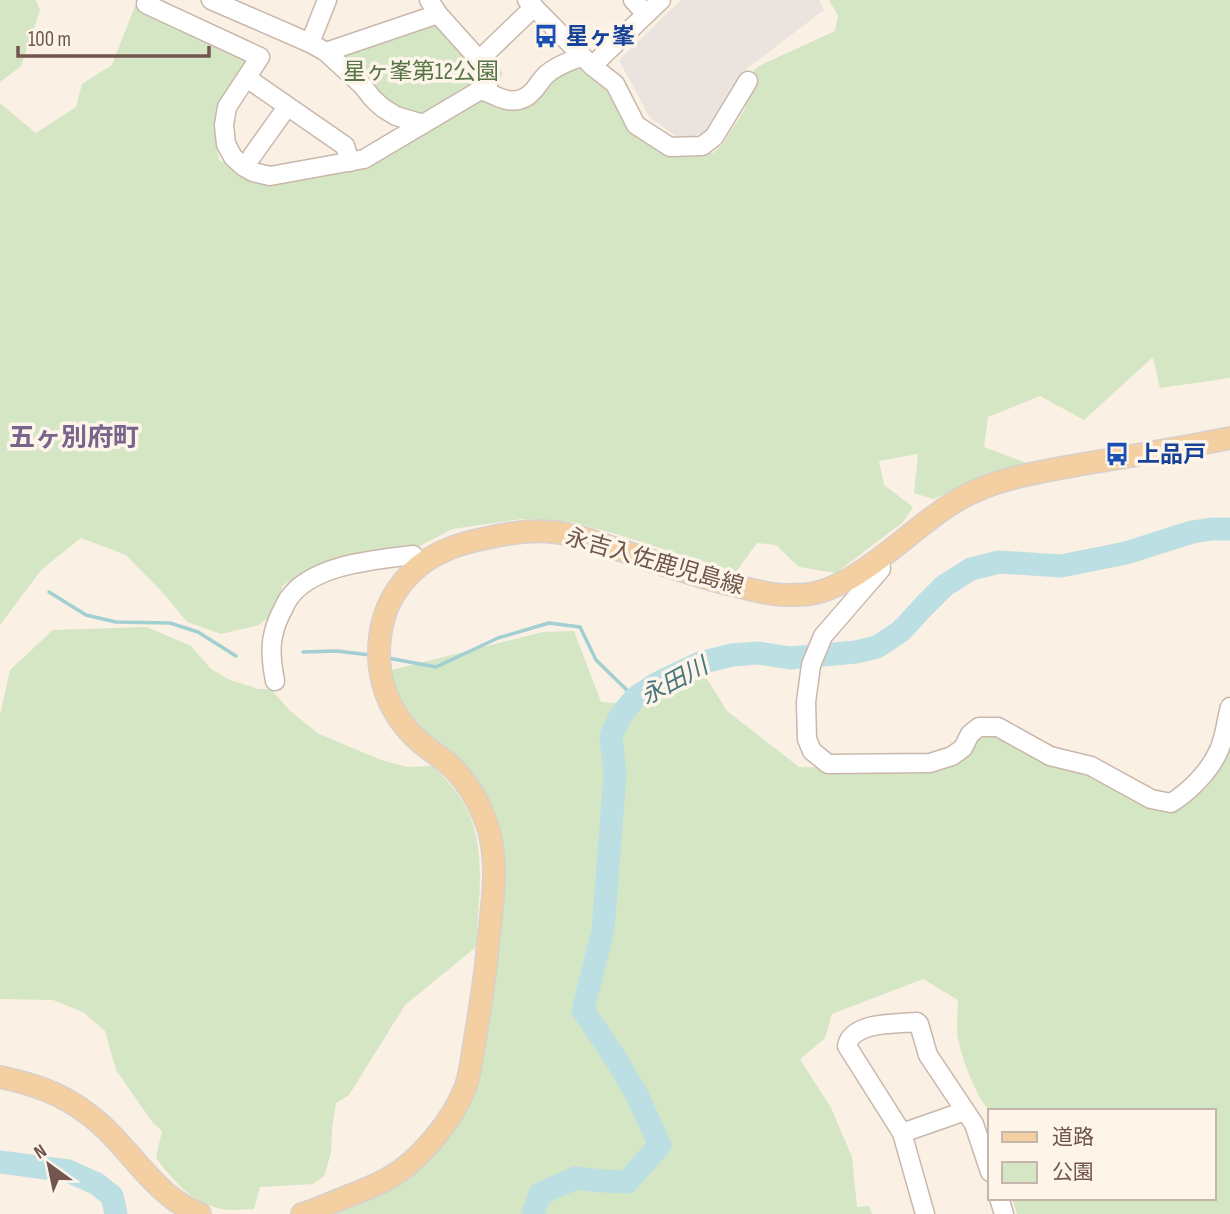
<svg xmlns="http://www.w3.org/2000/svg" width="1230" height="1214" viewBox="0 0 1230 1214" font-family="'Sofia Sans Condensed','Noto Sans JP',sans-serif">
	<rect width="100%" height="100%" fill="#faf0e4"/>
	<!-- industrial -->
	<polygon fill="#eae3de" points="681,0 819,0 824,10 745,70 704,132 682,140 650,118 619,60"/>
	<!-- green -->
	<g fill="#d5e6c4">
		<polygon points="0,0 36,0 40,10 21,66 0,82"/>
		<polygon points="829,0 1230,0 1230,378 1160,388 1153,357 1084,420 1040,396 988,417 984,447 1032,465 978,480 933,499 914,493 918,454 879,461 884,485 913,507 903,522 836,573 799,567 776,545 757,543 736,572 616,534 572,522 522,519 452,529 420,546 356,557 322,565 283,585 274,613 259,625 221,634 187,622 165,595 126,555 81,538 42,569 0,625 0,103 36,133 76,107 82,84 112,65 135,6 247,58 248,66 222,109 215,136 219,160 249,174 378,161 485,96 496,106 510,107 554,74 582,65 606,79 666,150 713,153 722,145 745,109 742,82 759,66 835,31 838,16"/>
		<polygon points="438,23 484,78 427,117 396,110 340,58 341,53"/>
		<path d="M147 627 191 646 211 669 230 680 258 689H271L290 711 319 734 381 760 407 767 432 766C493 818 480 875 476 947L405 1005 349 1095 336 1103 332 1128 331 1153 324 1176 313 1184 260 1187 254 1209C244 1209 231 1211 221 1209 190 1201 175 1182 156 1158L162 1131 153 1123 116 1070 105 1031 83 1012 53 1000 0 999V715L10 670 53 630Z"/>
		<path d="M574 631 601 702 650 705 701 669 727 711 799 767 834 768 944 765 976 736 987 731 1179 805 1230 725V1214H1017L1012 1198H1214V1111H990C976 1097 962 1059 958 1039 956 1027 958 1012 958 1000L923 979 832 1014 825 1038 800 1059 831 1108 852 1157 857 1207 869 1206 872 1214H332L403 1179 438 1151 460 1123 482 1059 501 846 491 805 463 767 419 727 408 712 396 693 392 670 543 632Z"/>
	</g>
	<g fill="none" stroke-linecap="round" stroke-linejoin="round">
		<!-- stream -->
		<g stroke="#a2cfd2" stroke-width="3.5">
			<polyline points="49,592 86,615 116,622 170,623 198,632 236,656"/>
			<polyline points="303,652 337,651 370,655"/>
			<polyline points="388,658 436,667 498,638 549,623 580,627 596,660 635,698"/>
		</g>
		<!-- river -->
		<g stroke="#bbdfe2" stroke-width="23">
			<polyline points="0,1162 68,1171 97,1184 112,1196 116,1214"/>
			<polyline points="533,1214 540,1194 575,1178 602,1181 627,1182 660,1145 637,1095 616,1059 583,1010 603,930 615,774 611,736 621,715 635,698 656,684 700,663 732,655 758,653 790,658 856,652 877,647 901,631 925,605 944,586 971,569 999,562 1061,566 1126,553 1192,532 1212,529 1230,529"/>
		</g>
		<!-- minor casing -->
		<g stroke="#cab7ac" stroke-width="21">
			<g id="minor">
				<polyline points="211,0 310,43 326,52 362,85 373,99 383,108 396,116 423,124"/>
				<polyline points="429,0 438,14 491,73 486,92"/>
				<polyline points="527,0 592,66 661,0"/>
				<polyline points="633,0 646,14"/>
				<path d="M146 4 260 57 227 107 224 125 226 144 233 157 244 167 253 172 270 176 364 159 477 92 483 90C500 99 518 108 533 91 538 86 541 79 547 74 557 65 571 61 582 56"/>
				<polyline points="310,43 327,0"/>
				<polyline points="326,52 438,14"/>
				<polyline points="480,59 534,7"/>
				<polyline points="592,66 615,84 636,125 670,147 702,146 714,137 748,81"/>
				<polyline points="254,83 345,146 350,162"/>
				<polyline points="252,156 287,107"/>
				<path d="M880 559 881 569 823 636 811 665 806 702 807 739 812 751 828 764 930 763 952 756 963 748 970 734 979 727H998L1050 756 1091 766 1151 799 1171 803C1190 791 1210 771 1219 750 1225 737 1226 721 1230 707"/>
				<path d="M275 681C270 655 269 637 281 613 284 608 286 602 289 598 313 564 375 560 413 555L420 565"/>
				<polyline points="902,1133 965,1111"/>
				<polyline points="999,1198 1004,1214"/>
				<path d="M925 1214 902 1133 847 1046C852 1021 897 1024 917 1022L919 1024 928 1055 974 1124 990 1172"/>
			</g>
		</g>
		<!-- major casing -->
		<g stroke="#d7d0cd" stroke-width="24">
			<g id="major">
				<path d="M0 1077C33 1084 61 1093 88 1114 121 1138 143 1177 176 1201 183 1206 192 1210 200 1214"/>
				<path d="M302 1214C316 1210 328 1204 341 1199 356 1193 373 1187 387 1179 419 1162 453 1120 466 1086 470 1073 472 1059 474 1045 479 1015 484 985 487 955 490 915 500 871 489 831 482 808 469 784 452 767 442 758 429 750 419 741 389 715 375 677 380 637 383 609 397 584 419 566 439 550 462 543 487 538 508 533 531 530 553 532 575 534 596 542 617 549 654 561 690 575 728 584 747 588 766 595 785 595 793 595 802 595 810 594 860 586 912 527 956 501 994 478 1040 472 1083 464 1132 456 1181 448 1230 438"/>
			</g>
		</g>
		<!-- minor -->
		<use href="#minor" stroke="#fff" stroke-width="18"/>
		<!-- major -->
		<use href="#major" stroke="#f3cfa2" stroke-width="21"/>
	</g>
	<!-- icons -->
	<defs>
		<g id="bus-bare" transform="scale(1.89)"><path d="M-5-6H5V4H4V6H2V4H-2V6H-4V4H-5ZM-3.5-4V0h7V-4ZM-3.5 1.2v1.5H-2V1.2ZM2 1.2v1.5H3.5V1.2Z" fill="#1a4fb4" stroke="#fdf4ea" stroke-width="2.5" paint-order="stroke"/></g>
	</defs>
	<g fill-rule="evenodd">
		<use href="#bus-bare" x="546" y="36"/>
		<use href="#bus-bare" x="1117" y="454"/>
	</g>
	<g text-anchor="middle" stroke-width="7" stroke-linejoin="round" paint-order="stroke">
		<!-- transit labels -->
		<g font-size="23" font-weight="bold" fill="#164399" stroke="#fdf4ea" text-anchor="start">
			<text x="566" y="44">星ヶ峯</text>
			<text x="1137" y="462">上品戸</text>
		</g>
		<!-- park labels -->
		<g font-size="23" fill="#577545" stroke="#fdf4ea">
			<text x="421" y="79">星ヶ峯第12公園</text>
		</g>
		<!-- street labels -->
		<g font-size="23" fill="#70564c" stroke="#fdf4ea">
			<text transform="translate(655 561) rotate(16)" y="8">永吉入佐鹿児島線</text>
		</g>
		<!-- water labels -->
		<g font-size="24" font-style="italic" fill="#45777b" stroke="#fdf4ea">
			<text transform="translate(674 681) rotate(-28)" y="8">永田川</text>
		</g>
		<!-- quarter labels -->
		<g font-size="26" font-weight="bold" fill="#7b648c" stroke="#fdf4ea">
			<text x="74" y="446">五ヶ別府町</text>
		</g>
	</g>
	<!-- legend -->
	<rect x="988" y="1109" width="228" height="91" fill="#fdf4ea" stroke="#c5b5ab" stroke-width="2"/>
	<rect x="1002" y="1132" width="35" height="10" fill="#f3cfa2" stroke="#c5b5ab" stroke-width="2"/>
	<text x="1052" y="1144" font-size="21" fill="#70564c">道路</text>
	<rect x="1002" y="1162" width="35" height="21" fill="#d5e6c4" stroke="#c5b5ab" stroke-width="2"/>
	<text x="1052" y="1179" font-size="21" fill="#70564c">公園</text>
	<!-- north arrow -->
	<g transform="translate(49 1165) rotate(327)" stroke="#fdf4ea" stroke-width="5" paint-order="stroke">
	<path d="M0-5L12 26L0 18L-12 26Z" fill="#70564c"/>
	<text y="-10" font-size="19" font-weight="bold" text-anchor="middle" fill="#70564c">N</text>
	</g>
	<!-- scale -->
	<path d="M18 46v10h191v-10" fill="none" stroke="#70564c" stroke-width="3.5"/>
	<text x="28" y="46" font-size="21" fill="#70564c" stroke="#fdf4ea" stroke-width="5" paint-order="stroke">100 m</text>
</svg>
